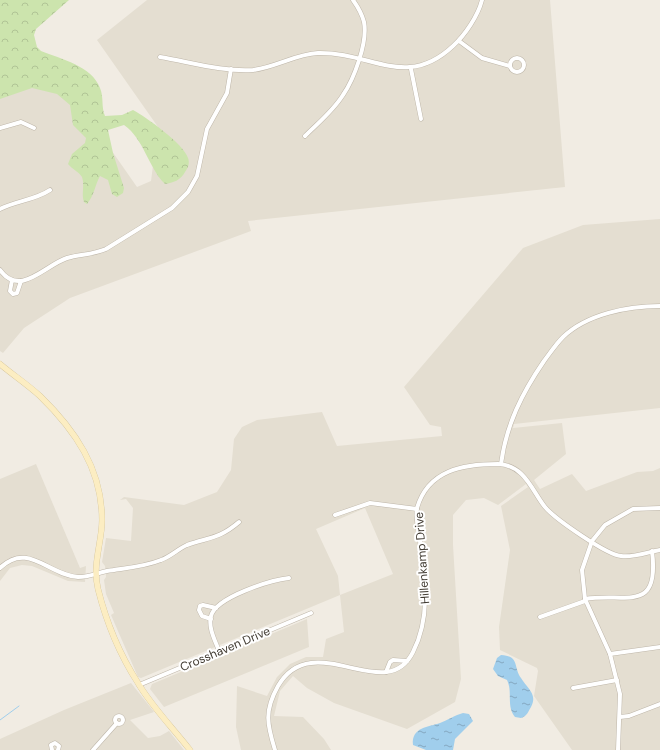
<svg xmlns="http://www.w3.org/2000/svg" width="660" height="750" viewBox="0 0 660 750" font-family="'DM Sans',sans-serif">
	<defs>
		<pattern id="forest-crowns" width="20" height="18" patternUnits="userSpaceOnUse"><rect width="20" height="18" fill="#cce4ad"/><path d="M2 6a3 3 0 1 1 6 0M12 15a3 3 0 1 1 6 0" fill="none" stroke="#b0c495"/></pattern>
		<pattern id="water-ripples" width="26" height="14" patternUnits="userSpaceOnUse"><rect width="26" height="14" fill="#a0ceec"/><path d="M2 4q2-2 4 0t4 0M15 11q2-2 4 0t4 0" fill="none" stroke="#84a8c0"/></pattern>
	</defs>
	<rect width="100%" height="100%" fill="#f1ece3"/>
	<!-- residential -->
	<g fill="#e4ded1" fill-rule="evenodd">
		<polygon points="147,0 550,0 565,187 248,221 251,231 70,298 24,328 3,353 0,351 0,85 54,68 137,187 151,181 158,127 97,40"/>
		<path d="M660 219V408L514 424 513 428 562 423 566 454 534 480 540 489 572 474 586 491 637 472 653 471 660 468V750H572L534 696 538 671 537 668 500 650 499 627 510 550 501 506 528 487 526 484 498 505 484 498 466 500 453 515V545L461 679 455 702 407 729 334 703 307 688 293 676 280 691 274 716 303 717 324 739 331 750H241L236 727 237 686 267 696 277 677 290 664 306 657H323L326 639 344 632 340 595 141 678 138 677 111 615 114 613 106 594 104 580 106 577 105 566 102 562 106 538 131 541 133 508 126 499 120 500 124 497 184 505 217 492 231 470 234 439 242 427 257 420 322 412 337 446 442 436 441 427 430 425 404 387 523 248 583 225ZM365 508 393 574 340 595 338 576 316 529Z"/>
		<polygon points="36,464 80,568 86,566 85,582 68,581 32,566 22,565 10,568 0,581 0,479"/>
		<polygon points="307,619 309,647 164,707 150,689 152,684"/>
		<polygon points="131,683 154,712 130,720 148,738 160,736 169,731 184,750 0,750 0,739 64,710"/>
	</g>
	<!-- forest -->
	<path fill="url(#forest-crowns)" d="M0 0H69L36 29 34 35 37 47 41 51C61 59 92 66 100 88 104 97 101 107 105 116L122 115 133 110C146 117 184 144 188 158 190 163 188 168 185 172 181 180 173 183 165 184 148 167 144 139 124 125L108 130 113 153 124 188 123 193 117 197 112 194 108 180 100 176C95 185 94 196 87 204L84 202C81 194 85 186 82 177 79 172 72 169 68 164L72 154 85 143 86 138 73 125 70 105 57 94 32 88 0 99Z"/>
	<!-- water -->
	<g fill="url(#water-ripples)">
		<path d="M501 655C520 656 513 667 521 678 527 688 538 694 531 707 528 712 527 716 521 718L515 717C506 706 513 692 507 680L498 676 493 669 497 658Z"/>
		<path d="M463 713 469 714 473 721 455 739 453 750H426L413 745C411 727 429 727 440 723 448 720 455 715 463 713Z"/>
	</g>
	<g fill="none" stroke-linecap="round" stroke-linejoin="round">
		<!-- stream -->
		<polyline stroke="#a0ceec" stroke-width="1" points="0,720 19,706"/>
		<!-- street casing -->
		<g stroke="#beb6a9" stroke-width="5">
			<g id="street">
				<polyline points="459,41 482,58 510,66"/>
				<path d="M160 57C190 62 223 72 253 70 276 67 296 54 318 53 372 52 406 90 453 46 465 35 478 16 482 0"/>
				<circle cx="517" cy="65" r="7"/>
				<polyline points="411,69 421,119"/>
				<polyline points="0,128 21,122 34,128"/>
				<path d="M305 136C318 123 333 111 343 95 354 79 368 42 364 22 362 14 358 7 353 0"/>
				<path d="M0 209C16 201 35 200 50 190"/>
				<path d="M0 270C20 298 45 265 67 258 80 254 92 255 106 249L172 208 188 192 197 176 207 129 227 93 231 69"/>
				<polyline points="12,280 10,291 13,294 17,293 21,281"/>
				<path d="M501 464C506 425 522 393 544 361 550 353 556 344 563 337 587 314 628 306 660 306"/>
				<polyline points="335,515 370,503 417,509"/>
				<path d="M0 568C28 541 48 575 78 577 89 577 97 573 107 571 125 568 144 567 161 560 170 557 178 549 187 545 210 537 219 539 239 522"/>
				<path d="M585 599C625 592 660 615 652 551"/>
				<polyline points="540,617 585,601"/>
				<polyline points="211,619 202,616 199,610 200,606 203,605 216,608"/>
				<path d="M219 651C215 640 208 628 211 616 216 597 271 580 289 578"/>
				<polyline points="610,654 660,647"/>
				<polyline points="386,672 390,662 393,660 407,661"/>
				<polyline points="139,685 311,613"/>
				<polyline points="573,688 617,680"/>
				<circle cx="119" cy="720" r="4"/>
				<polyline points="620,717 629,716 660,704"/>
				<polyline points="52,750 51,745 55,743 59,746 58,750"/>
				<polyline points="93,750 117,723"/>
				<path d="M275 750C267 724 264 711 278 686 313 626 386 707 413 652 431 617 425 579 420 541 419 531 415 517 417 508 428 470 463 464 498 464 525 465 532 491 545 507 555 519 607 555 621 556 633 558 648 552 660 550"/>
				<polyline points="618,750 620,694 610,654 585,599 582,570 592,541 605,525 633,509 660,508"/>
			</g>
		</g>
		<!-- secondary casing -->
		<g stroke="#cfbf94" stroke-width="6">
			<path id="secondary" d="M0 364C13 375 27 384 40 396 75 430 102 469 102 520 102 543 92 564 98 589 106 621 120 655 138 683 152 707 173 728 190 750"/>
		</g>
		<!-- street -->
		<use href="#street" stroke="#fff" stroke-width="4"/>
		<!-- secondary -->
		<use href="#secondary" stroke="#fcedc2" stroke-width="5.5"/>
	</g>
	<g text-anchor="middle" stroke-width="4" stroke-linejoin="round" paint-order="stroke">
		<!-- street labels -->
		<g font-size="12" fill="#423c33" stroke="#fff">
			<text transform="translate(422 558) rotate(-94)" y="4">Hillenkamp Drive</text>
			<text transform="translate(225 649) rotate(-23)" y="4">Crosshaven Drive</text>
		</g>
	</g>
</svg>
